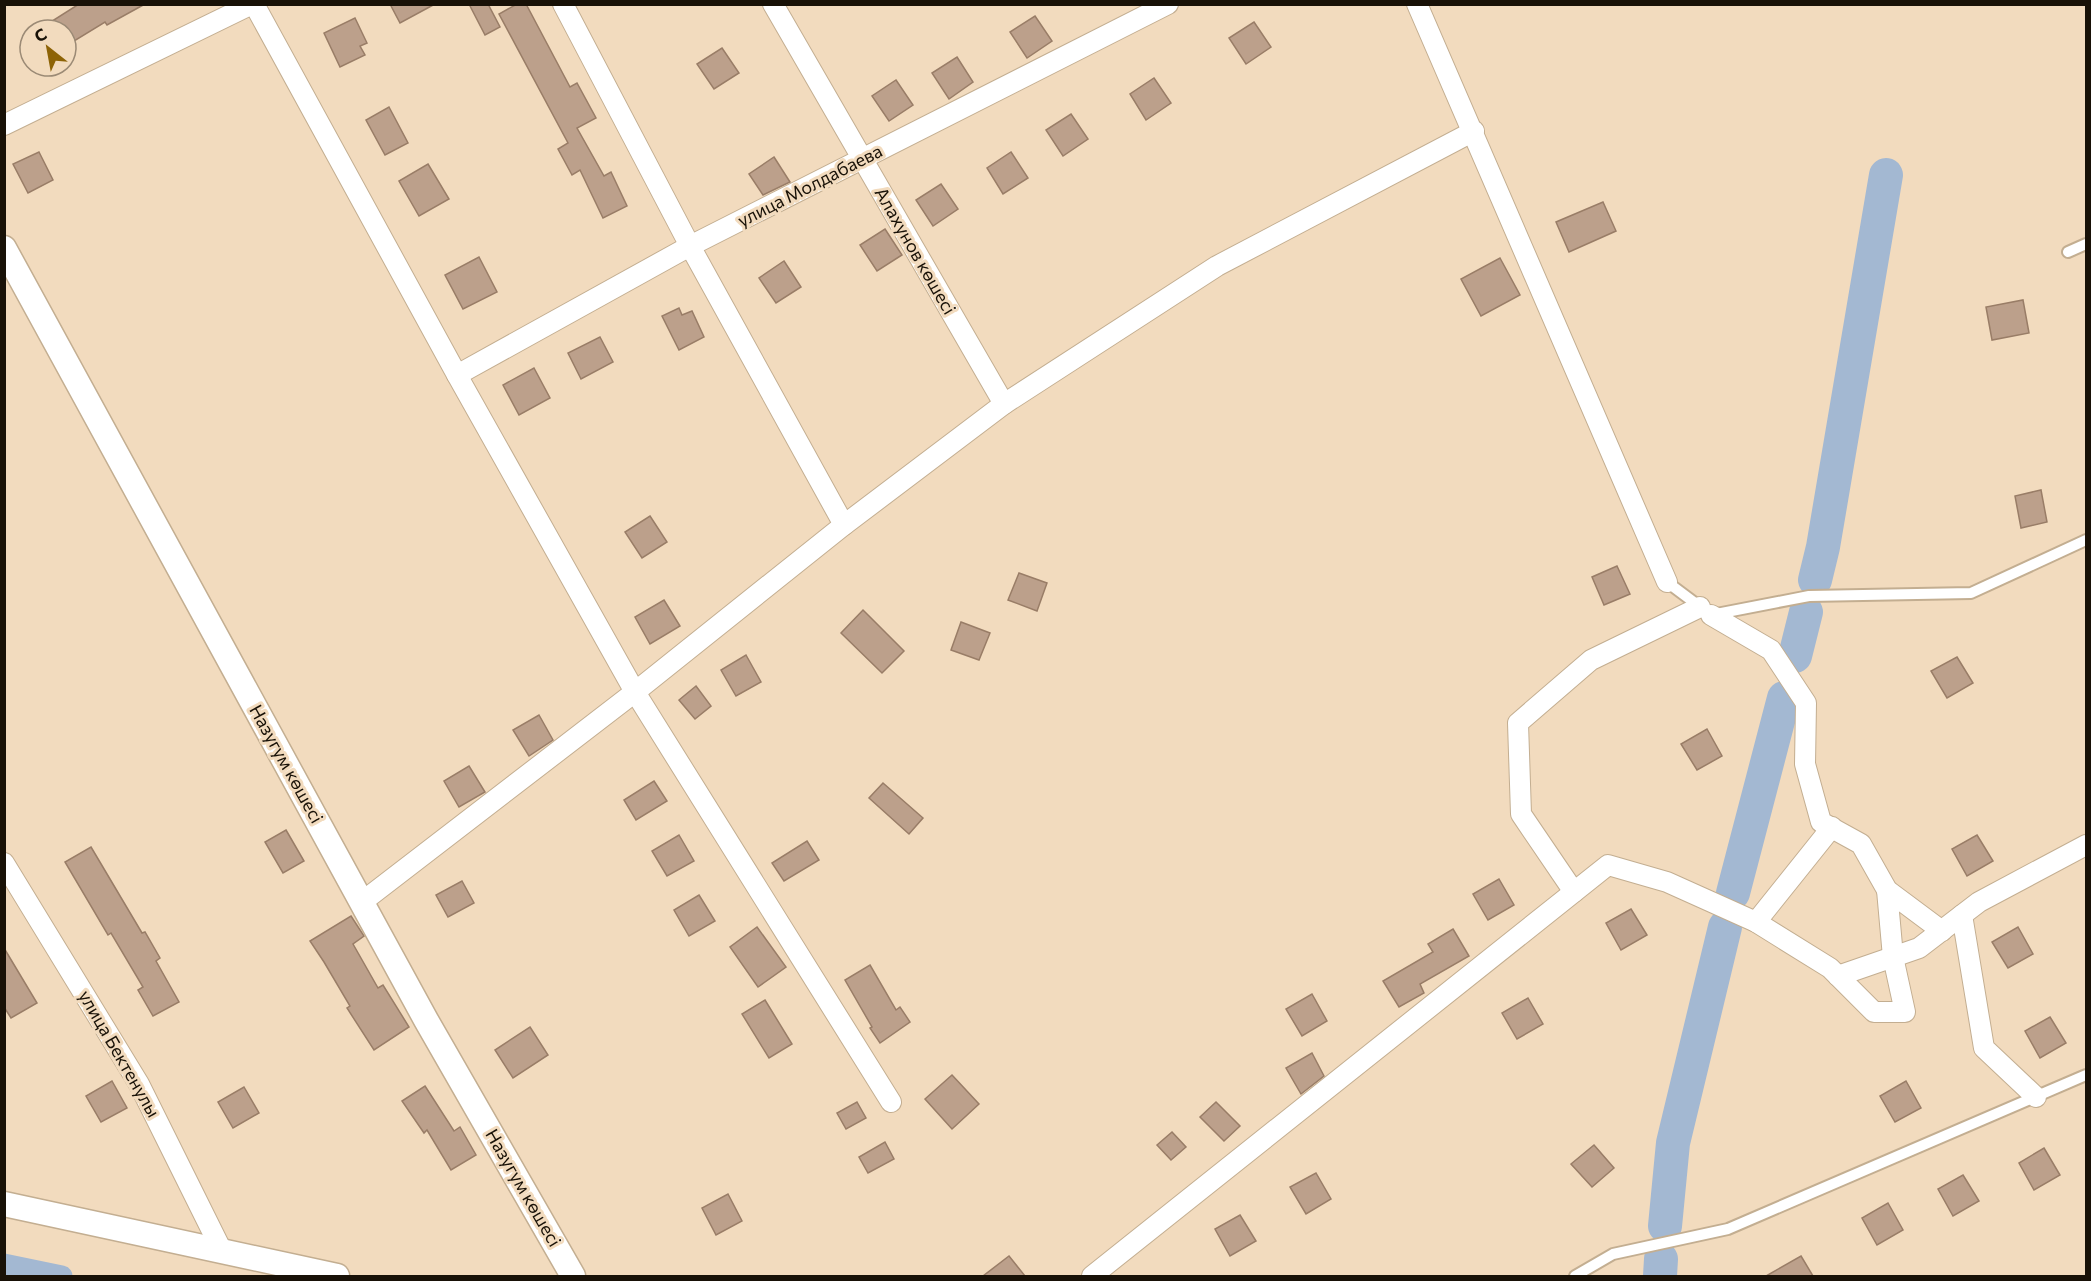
<svg xmlns="http://www.w3.org/2000/svg" width="2091" height="1281" viewBox="0 0 2091 1281" font-family="Commissioner,sans-serif">
	<rect width="100%" height="100%" fill="#f2dbbe"/>
	<g fill="none" stroke-linecap="round" stroke-linejoin="round">
		<!-- canal -->
		<polyline stroke="#a3b8d2" stroke-width="21" points="4,1264 62,1276"/>
		<!-- river -->
		<g stroke="#a3b8d2" stroke-width="34">
			<polyline points="1815,580 1823,547 1886,175"/>
			<polyline points="1795,656 1806,612"/>
			<polyline points="1733,893 1784,698"/>
			<polyline points="1665,1226 1673,1143 1725,927"/>
			<polyline points="1660,1276 1661,1259"/>
		</g>
	</g>
	<!-- building -->
	<g fill="#bca08b" stroke="#997d67" stroke-width="1.5">
		<polygon points="79,4 145,4 107,25 105,22 66,46 66,30 38,30"/>
		<polygon points="390,4 435,4 400,23"/>
		<polygon points="469,4 488,4 500,27 485,35"/>
		<polygon points="517,4 526,4 570,87 577,83 596,118 577,128 604,176 611,172 627,206 603,218 580,170 572,175 558,149 568,143 499,14"/>
		<polygon points="1035,16 1052,41 1027,58 1010,32"/>
		<polygon points="355,18 367,43 360,46 365,55 340,67 324,33"/>
		<polygon points="1254,22 1271,47 1246,64 1229,38"/>
		<polygon points="722,48 739,73 714,89 697,64"/>
		<polygon points="957,57 973,82 949,99 932,73"/>
		<polygon points="1154,78 1171,103 1146,120 1130,94"/>
		<polygon points="896,80 913,105 889,121 872,96"/>
		<polygon points="389,107 408,143 385,155 366,120"/>
		<polygon points="1071,114 1088,139 1063,156 1046,130"/>
		<polygon points="39,152 53,180 28,193 13,164"/>
		<polygon points="1011,152 1028,178 1003,194 987,168"/>
		<polygon points="774,157 790,182 763,195 749,174"/>
		<polygon points="428,164 449,199 419,216 399,181"/>
		<polygon points="941,184 958,209 933,226 916,200"/>
		<polygon points="1603,202 1616,231 1569,252 1556,222"/>
		<polygon points="885,229 902,255 877,271 860,245"/>
		<polygon points="479,257 497,292 463,309 445,275"/>
		<polygon points="1500,258 1520,295 1481,316 1461,279"/>
		<polygon points="784,261 801,287 776,303 759,278"/>
		<polygon points="2023,300 2029,333 1992,340 1986,307"/>
		<polygon points="679,308 682,315 692,311 704,337 679,350 662,316"/>
		<polygon points="600,337 613,362 581,379 568,353"/>
		<polygon points="534,368 550,398 519,415 503,385"/>
		<polygon points="2041,490 2047,522 2021,528 2015,496"/>
		<polygon points="650,516 667,542 642,558 625,532"/>
		<polygon points="1617,566 1630,594 1604,605 1592,577"/>
		<polygon points="1019,573 1047,583 1037,611 1008,600"/>
		<polygon points="664,600 680,626 650,644 635,617"/>
		<polygon points="863,610 904,651 882,673 841,633"/>
		<polygon points="961,622 990,633 979,660 951,650"/>
		<polygon points="746,655 761,682 736,696 721,670"/>
		<polygon points="1957,657 1973,683 1947,698 1931,671"/>
		<polygon points="696,686 711,706 695,719 679,700"/>
		<polygon points="539,715 553,740 529,756 513,730"/>
		<polygon points="1707,729 1722,756 1697,770 1681,744"/>
		<polygon points="469,766 485,792 459,807 444,781"/>
		<polygon points="654,781 667,801 636,820 624,800"/>
		<polygon points="883,783 923,818 909,834 869,798"/>
		<polygon points="286,830 304,861 283,873 265,842"/>
		<polygon points="679,835 694,861 667,876 652,851"/>
		<polygon points="1977,835 1993,861 1967,876 1952,849"/>
		<polygon points="807,841 819,860 784,881 772,863"/>
		<polygon points="91,847 142,933 145,932 160,958 156,961 179,1002 153,1016 138,990 143,987 111,933 108,935 65,862"/>
		<polygon points="1499,879 1514,905 1488,920 1473,894"/>
		<polygon points="462,881 474,903 448,917 436,895"/>
		<polygon points="699,895 715,921 689,936 674,910"/>
		<polygon points="1631,909 1647,935 1621,950 1606,923"/>
		<polygon points="351,916 364,936 353,944 378,988 383,985 409,1027 374,1050 347,1008 350,1006 324,962 310,941"/>
		<polygon points="757,927 786,967 758,987 730,947"/>
		<polygon points="2018,927 2033,954 2008,968 1992,942"/>
		<polygon points="1453,929 1469,956 1420,984 1424,993 1399,1007 1383,981 1433,952 1428,944"/>
		<polygon points="4,948 37,1003 11,1018 4,1007"/>
		<polygon points="870,965 896,1010 900,1007 910,1022 880,1043 870,1028 872,1027 845,980"/>
		<polygon points="1312,994 1327,1021 1302,1036 1286,1009"/>
		<polygon points="1528,998 1543,1024 1517,1039 1502,1013"/>
		<polygon points="765,1000 792,1044 769,1058 742,1014"/>
		<polygon points="2050,1017 2066,1043 2040,1058 2025,1031"/>
		<polygon points="530,1027 548,1055 513,1078 495,1050"/>
		<polygon points="1312,1053 1324,1076 1301,1094 1286,1068"/>
		<polygon points="952,1075 979,1104 952,1129 925,1099"/>
		<polygon points="112,1081 127,1108 101,1122 86,1096"/>
		<polygon points="1906,1081 1921,1108 1895,1122 1880,1096"/>
		<polygon points="425,1086 454,1131 460,1127 476,1155 451,1170 427,1130 424,1133 402,1101"/>
		<polygon points="244,1087 259,1113 233,1128 218,1102"/>
		<polygon points="857,1102 866,1118 846,1129 837,1113"/>
		<polygon points="1216,1102 1240,1126 1224,1141 1200,1117"/>
		<polygon points="1172,1132 1186,1147 1171,1160 1157,1145"/>
		<polygon points="885,1142 894,1159 868,1173 859,1157"/>
		<polygon points="1594,1145 1614,1168 1592,1187 1571,1164"/>
		<polygon points="2044,1148 2060,1175 2034,1190 2019,1163"/>
		<polygon points="1316,1173 1331,1199 1306,1214 1290,1187"/>
		<polygon points="1963,1175 1979,1201 1953,1216 1938,1189"/>
		<polygon points="728,1194 742,1221 716,1235 702,1208"/>
		<polygon points="1888,1203 1903,1230 1877,1245 1862,1218"/>
		<polygon points="1240,1215 1256,1241 1230,1256 1215,1229"/>
		<polygon points="1009,1256 1025,1276 983,1276"/>
		<polygon points="1801,1256 1813,1276 1766,1276"/>
	</g>
	<g fill="none" stroke-linecap="round" stroke-linejoin="round">
		<!-- service casing -->
		<g stroke="#c3ae91" stroke-width="14">
			<g id="service">
				<polyline points="2068,252 2086,244"/>
				<polyline points="1667,582 1711,615 1809,596 1971,593 2086,540"/>
				<polyline points="1575,1276 1613,1254 1728,1229 2086,1075"/>
			</g>
		</g>
		<!-- minor casing -->
		<g stroke="#c3ae91" stroke-width="22">
			<g id="minor">
				<polyline points="254,4 457,375 635,692 891,1102"/>
				<polyline points="563,4 690,246 844,525"/>
				<polyline points="773,4 1004,404"/>
				<polyline points="1417,4 1667,582"/>
				<polyline points="4,125 252,4"/>
				<polyline points="457,375 690,246 1168,4"/>
				<polyline points="1711,615 1771,650 1806,703 1805,764 1821,822 1861,844 1887,890 1942,931"/>
				<polyline points="4,863 139,1084 222,1251"/>
				<polyline points="1574,892 1521,814 1518,723 1591,660 1700,607"/>
				<polyline points="362,902 635,692 844,525 1004,404 1217,266 1474,131"/>
				<polyline points="1962,915 1984,1048 2036,1097"/>
				<polyline points="1756,922 1832,827"/>
				<polyline points="1838,976 1919,948 1979,902 2086,845"/>
				<polyline points="1092,1276 1608,865 1667,882 1756,922 1830,968 1874,1012 1905,1012 1893,957 1887,890"/>
			</g>
		</g>
		<!-- tertiary casing -->
		<g stroke="#c3ae91" stroke-width="27">
			<g id="tertiary">
				<polyline points="4,248 426,1020 573,1276"/>
				<polyline points="4,1204 337,1276"/>
			</g>
		</g>
		<!-- service -->
		<use href="#service" stroke="#fff" stroke-width="10"/>
		<!-- minor -->
		<use href="#minor" stroke="#fff" stroke-width="20"/>
		<!-- tertiary -->
		<use href="#tertiary" stroke="#fff" stroke-width="24"/>
	</g>
	<g text-anchor="middle" stroke-width="6" stroke-linejoin="round" paint-order="stroke">
		<!-- street labels -->
		<g font-size="18" fill="#181107" stroke="#f2dbbe">
			<text transform="translate(810 186) rotate(-27)" y="6">улица Молдабаева</text>
			<text transform="translate(915 251) rotate(60)" y="6">Алахунов көшесі</text>
			<text transform="translate(286 764) rotate(61)" y="6">Назугум көшесі</text>
			<text transform="translate(119 1054) rotate(60)" y="6">улица Бектенулы</text>
			<text transform="translate(523 1188) rotate(60)" y="6">Назугум көшесі</text>
		</g>
	</g>
	<!-- border -->
	<rect width="2091" height="1281" fill="none" stroke="#181107" stroke-width="12"/>
	<!-- north arrow -->
	<g transform="translate(48 48) rotate(329)"><circle r="28" fill="#f2dbbe" stroke="#9b8a75" stroke-width="1.5"/>
	<path d="M0-4.5L10 22L0 15L-10 22Z" fill="#8d6306"/>
	<text y="-9" font-size="16" font-weight="bold" text-anchor="middle" fill="#181107">С</text>
	</g>
</svg>
